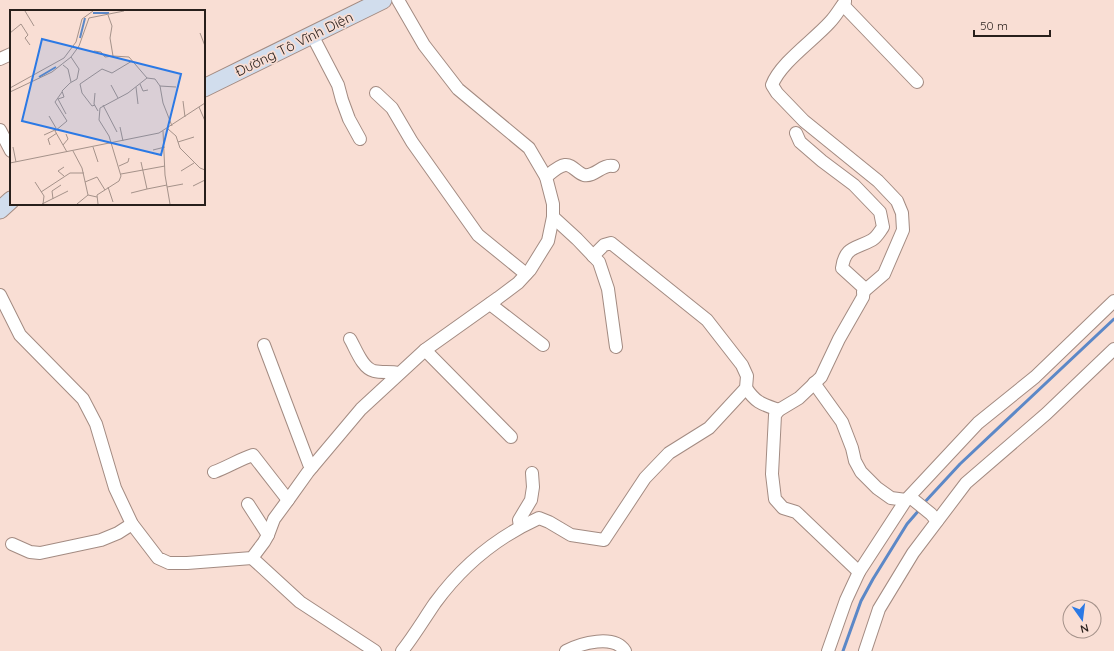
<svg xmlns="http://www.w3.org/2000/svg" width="1114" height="651" viewBox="0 0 1114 651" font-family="Quicksand,sans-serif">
	<rect width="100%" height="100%" fill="#f9ded4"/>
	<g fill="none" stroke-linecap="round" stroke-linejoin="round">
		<!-- stream -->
		<g stroke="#5c88c7" stroke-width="3">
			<polyline points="923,504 960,464 1114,319"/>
			<polyline points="843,651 861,601 873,579 907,524 920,509"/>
		</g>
		<!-- street casing -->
		<g stroke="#a38b82" stroke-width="14">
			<g id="street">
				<path d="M845 0V2C840 8 836 16 830 22 814 40 780 63 772 85L777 93 804 121 878 181 897 201 902 213 903 230 884 274 863 292"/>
				<polyline points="843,5 917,82"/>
				<polyline points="312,35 338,85 342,100 349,119 360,139"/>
				<polyline points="0,59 11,54"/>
				<polyline points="376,93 392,108 412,142 478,235 526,274"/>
				<polyline points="0,130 11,151"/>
				<path d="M796 133 800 142 822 161 854 185 880 212 883 227C880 231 877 237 872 240 856 249 845 246 842 268L864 288 863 297 839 339 821 377 799 398 779 410 775 415 772 474 775 499 783 508 796 512 859 572"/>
				<path d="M546 177C551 173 558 166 565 165 572 164 577 173 584 175 595 177 602 164 613 166"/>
				<polyline points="553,217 577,239 599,262 608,289 616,347"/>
				<polyline points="0,295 20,335 83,399 96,424 115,488 132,524 158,558 169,563 187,563 252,558 264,542 268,535 274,519 288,500 308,472 361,409 425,350 498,298 518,283 530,270 548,241 553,217 553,204 546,177 529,148 458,89 424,45 398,0"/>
				<polyline points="490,304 543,345"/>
				<path d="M350 339C356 349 362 368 374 371 382 373 390 371 399 373"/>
				<polyline points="264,345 304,451 309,464 312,467"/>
				<polyline points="425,350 511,437"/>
				<polyline points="814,383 842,422 852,448 855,461 861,472 877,488 891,498 906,500"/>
				<path d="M746 388C756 403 762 404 779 410"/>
				<path d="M214 472C228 467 240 459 253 455L288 500"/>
				<polyline points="910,497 931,514 937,521"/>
				<polyline points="248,504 268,535"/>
				<polyline points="520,527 519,520 531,500 533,487 532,473"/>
				<polyline points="12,544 30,552 40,553 101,540 118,533 132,524"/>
				<polyline points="252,558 300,602 375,651"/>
				<path d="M402 651C414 636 424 619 435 603 462 566 497 537 539 518L549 522 571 535 604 540 645 478 669 453 709 428 746 388 747 376 742 365 707 320 611 243 604 245 593 256"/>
				<path d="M566 651C581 643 614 634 625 651"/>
				<polyline points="828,651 846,600 859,572 906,500 978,423 1035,377 1114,301"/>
				<polyline points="865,651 879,609 913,553 966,483 1046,414 1114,349"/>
			</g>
		</g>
		<!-- secondary casing -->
		<g stroke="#a38b82" stroke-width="19">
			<g id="secondary">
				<polyline points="204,88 383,0"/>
				<polyline points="0,210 11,200"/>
			</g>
		</g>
		<!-- street -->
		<use href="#street" stroke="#fff" stroke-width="12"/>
		<!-- secondary -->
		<use href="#secondary" stroke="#d1dded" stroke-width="17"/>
	</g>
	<g text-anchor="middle" stroke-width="3.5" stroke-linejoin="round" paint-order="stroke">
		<!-- street labels -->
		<g font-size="14" fill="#281f1b" stroke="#f9ded4">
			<text transform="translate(294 44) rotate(-26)" y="5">Đường Tô Vĩnh Diện</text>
		</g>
	</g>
	<!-- overview -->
	<g transform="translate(10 10)">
		<rect width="195" height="195" fill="#f9ded4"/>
		<path fill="none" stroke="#5c88c7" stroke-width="2" d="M83 3H99M70 28 75 8M29 67 46 57"/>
		<path fill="none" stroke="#a5928a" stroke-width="1" d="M15 1 24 16M0 23 11 14 18 25 15 28 20 35M190 23 195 36M84 41 91 42 95 47 103 46 100 28 102 16 98 5M103 46 119 47 137 68M53 55 58 59 61 72M130 74 133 81 138 80M101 75 108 88M150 76 166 77M126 77 128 94M0 78 54 48 66 32 72 9 83 1M0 82 42 62 61 47 69 36 79 8 114 1M52 82 45 92 57 111 45 121 57 142M85 83 84 94 88 101M173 91 175 107M85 95 82 96 72 83 70 74 92 59 102 63 122 51M93 95 107 122M189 97 195 111M56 104 48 89 54 87 52 81 60 73 67 69 69 59 61 47M39 106 46 118M110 117 113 131M158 119 166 126 170 138 190 158 195 160M153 121 155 165 160 194M34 125 45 120M168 132 184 127M40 135 38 129 47 123M53 135 58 129 56 124M3 137 6 152M83 137 88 152M143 140 155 137M63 141 72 158 78 185 87 187M131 152 137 179 157 175M0 153 149 123 195 93M109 156 118 152 119 148M54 157 48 161 54 166M171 161 184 153M111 164 155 156M25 172 34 186 33 194M75 172 87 167 95 180M183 176 195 170M98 177 103 192M157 177 173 174M31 182 60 163H74M121 183 137 179M43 189 42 181 51 175M32 194 58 181M67 194 78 185M88 194 87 185 109 171 111 166 99 126 89 110 90 98 118 83 137 68 145 69 150 76 153 93 162 116"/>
		<path fill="#2b79e5" fill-opacity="0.15" stroke="#2b79e5" stroke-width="2" d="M32 29 171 64 151 145 12 111Z"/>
		<rect width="195" height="195" fill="none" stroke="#281f1b" stroke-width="2"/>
	</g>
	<!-- north arrow -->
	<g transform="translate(1082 619) rotate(166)"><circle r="19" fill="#f9ded4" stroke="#a5928a"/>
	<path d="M0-3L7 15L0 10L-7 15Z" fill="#2b79e5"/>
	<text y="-6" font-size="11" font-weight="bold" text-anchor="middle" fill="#281f1b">N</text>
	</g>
	<!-- scale -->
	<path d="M974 30v6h76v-6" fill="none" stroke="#281f1b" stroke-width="2"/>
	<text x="980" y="30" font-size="12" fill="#281f1b" stroke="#f9ded4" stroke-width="3" paint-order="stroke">50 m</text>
</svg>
